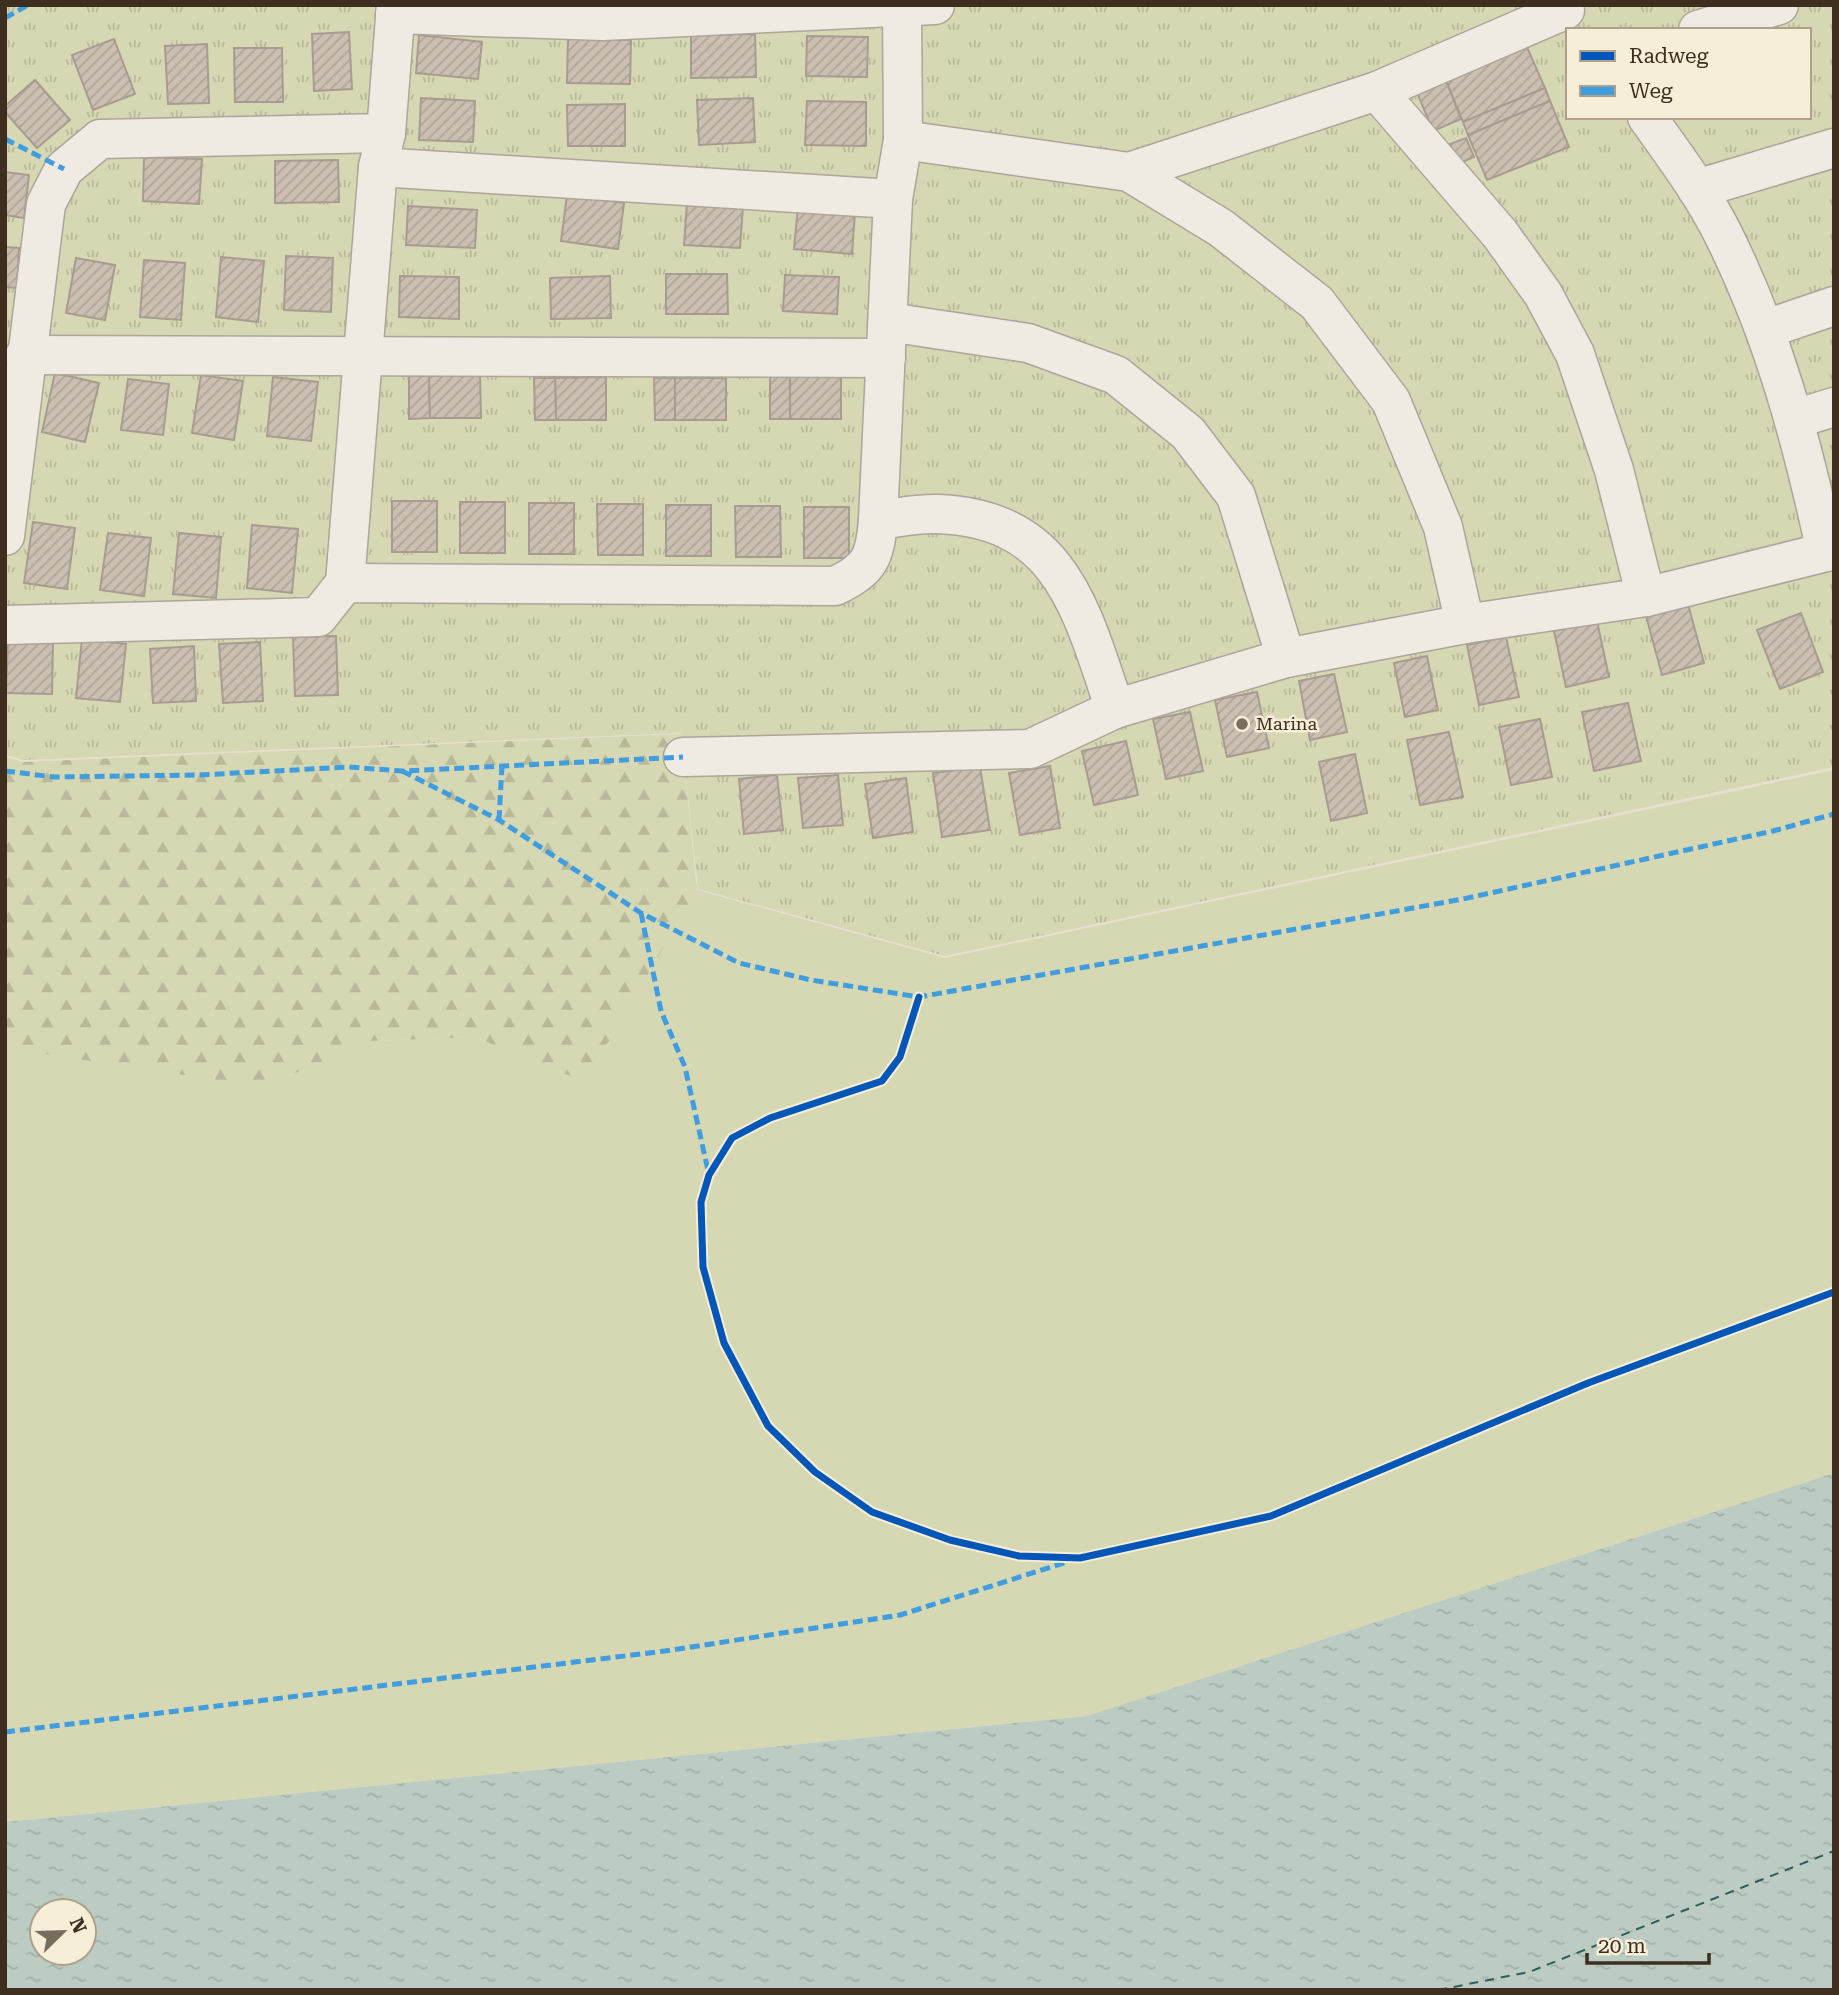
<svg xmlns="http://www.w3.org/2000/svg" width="1839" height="1995" viewBox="0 0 1839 1995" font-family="'Roboto Serif',serif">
	<defs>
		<pattern id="forest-firs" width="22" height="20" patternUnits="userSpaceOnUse" patternTransform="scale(1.75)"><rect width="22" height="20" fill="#d6d7b3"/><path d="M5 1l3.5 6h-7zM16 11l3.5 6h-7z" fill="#b9b99a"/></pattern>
		<pattern id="park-tufts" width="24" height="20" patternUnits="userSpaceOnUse" patternTransform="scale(1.75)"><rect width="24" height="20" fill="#d6d7b3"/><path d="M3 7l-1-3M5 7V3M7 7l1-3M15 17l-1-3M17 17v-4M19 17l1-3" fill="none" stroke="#b9b99a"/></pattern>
		<pattern id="water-ripples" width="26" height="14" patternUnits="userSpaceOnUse" patternTransform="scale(1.75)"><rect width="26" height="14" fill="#bcccc2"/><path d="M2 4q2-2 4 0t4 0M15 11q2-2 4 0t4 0" fill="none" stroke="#a2b0a6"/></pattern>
		<pattern id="building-hatch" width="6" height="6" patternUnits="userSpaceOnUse" patternTransform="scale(1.75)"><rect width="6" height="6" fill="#cbbfb2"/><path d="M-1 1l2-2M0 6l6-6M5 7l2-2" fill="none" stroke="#afa499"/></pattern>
	</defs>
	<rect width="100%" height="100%" fill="#e7e0d1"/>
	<!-- green -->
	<polygon fill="#d6d7b3" points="1834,770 1834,1473 1087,1716 5,1822 5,1048 263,1087 370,1041 475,1037 585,1082 697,890 945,958"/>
	<!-- forest -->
	<polygon fill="url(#forest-firs)" points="681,734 697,890 585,1082 475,1037 370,1041 263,1087 5,1048 5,757 24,762"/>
	<!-- park -->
	<path fill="url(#park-tufts)" fill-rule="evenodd" d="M5 5H1834V767L945 956 698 889 681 733 24 760 5 755ZM1568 30H1809V117H1568Z"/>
	<!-- water -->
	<path fill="url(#water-ripples)" fill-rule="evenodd" d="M1834 1473V1990H5V1822L1087 1716ZM42 1911H84V1953H42Z"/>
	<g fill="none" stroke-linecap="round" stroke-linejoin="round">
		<!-- ferry -->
		<polyline stroke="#2f5d5a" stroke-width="2" stroke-dasharray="9 7" stroke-linecap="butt" points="1438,1990 1529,1972 1834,1851"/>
	</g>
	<!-- building -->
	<g fill="url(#building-hatch)" stroke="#a89c90" stroke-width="2">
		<polygon points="349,32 352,89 314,91 312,34"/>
		<polygon points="755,34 756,77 691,78 691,35"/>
		<polygon points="419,35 482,42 478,79 416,73"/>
		<polygon points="807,36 868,37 867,77 806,76"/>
		<polygon points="568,38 631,40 630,84 567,83"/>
		<polygon points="114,39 135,94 93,110 72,55"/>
		<polygon points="207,44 209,103 168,104 165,46"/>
		<polygon points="1526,45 1545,88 1463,122 1445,78"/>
		<polygon points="234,48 282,48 283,102 235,102"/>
		<polygon points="1445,78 1461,119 1433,131 1416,90"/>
		<polygon points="35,80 70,120 37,148 5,112 5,106"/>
		<polygon points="1545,88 1550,101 1468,135 1463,122"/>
		<polygon points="421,98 475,101 473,142 419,140"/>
		<polygon points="753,98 755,142 699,145 697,100"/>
		<polygon points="807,101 866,102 866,146 805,145"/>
		<polygon points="1550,101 1569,147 1487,180 1468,135"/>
		<polygon points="625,104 625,146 568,146 567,105"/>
		<polygon points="1466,138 1474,157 1458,164 1450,144"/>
		<polygon points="144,157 202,159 199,204 143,201"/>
		<polygon points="338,160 339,202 275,203 275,161"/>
		<polygon points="5,172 29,175 24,218 5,215"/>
		<polygon points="567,195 624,203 618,249 561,241"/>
		<polygon points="687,203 743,206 740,248 684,245"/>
		<polygon points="408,206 477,210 475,248 406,245"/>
		<polygon points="798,207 855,212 852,254 794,249"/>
		<polygon points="5,247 19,248 17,288 5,287"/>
		<polygon points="286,256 333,258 331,312 284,310"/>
		<polygon points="221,257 264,261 258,322 216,317"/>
		<polygon points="76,258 115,265 105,320 66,313"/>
		<polygon points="144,260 185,263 181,320 140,317"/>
		<polygon points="666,274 727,274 728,314 666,314"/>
		<polygon points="785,275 839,277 837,314 783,311"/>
		<polygon points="400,276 459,277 459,319 399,317"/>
		<polygon points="610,276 611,318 551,319 550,278"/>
		<polygon points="55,373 99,383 85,442 42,432"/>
		<polygon points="201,375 243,381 234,440 192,433"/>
		<polygon points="409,376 429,376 430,418 409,419"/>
		<polygon points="429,376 480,376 481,418 430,418"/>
		<polygon points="273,377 318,382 311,441 267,436"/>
		<polygon points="606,377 606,420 556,420 555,378"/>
		<rect x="770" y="377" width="20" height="42"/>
		<rect x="790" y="377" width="51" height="42"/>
		<polygon points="534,378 555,378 556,420 535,420"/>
		<polygon points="654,378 675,378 675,420 655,420"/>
		<rect x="675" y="378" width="51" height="42"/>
		<polygon points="128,379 169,384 163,435 121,430"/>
		<rect x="392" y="501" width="45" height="51"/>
		<rect x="460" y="502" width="45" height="51"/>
		<rect x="529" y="503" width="45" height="51"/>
		<polygon points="597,504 643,504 643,555 598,555"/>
		<rect x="666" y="505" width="45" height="51"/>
		<polygon points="735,506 780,506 781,557 736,557"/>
		<rect x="804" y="507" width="45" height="51"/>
		<polygon points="33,522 75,528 67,589 24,583"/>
		<polygon points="252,525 298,529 292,593 247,588"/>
		<polygon points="108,533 151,538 144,596 100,590"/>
		<polygon points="179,533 221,537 216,598 173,594"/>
		<polygon points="1688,604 1704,663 1662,675 1646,616"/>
		<polygon points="1801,613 1823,672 1780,689 1757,630"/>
		<polygon points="1597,621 1609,677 1566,687 1554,631"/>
		<polygon points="336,636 338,695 295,696 293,637"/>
		<polygon points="1506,637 1519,697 1479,705 1467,645"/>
		<polygon points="82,639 126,644 120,702 76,698"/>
		<polygon points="8,640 53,641 52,694 6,693"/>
		<polygon points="260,642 263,701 223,703 219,644"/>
		<polygon points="194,646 196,701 153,703 150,649"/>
		<polygon points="1427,656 1438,710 1405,717 1394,663"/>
		<polygon points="1334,674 1347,732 1310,740 1299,681"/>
		<polygon points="1257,692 1269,748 1227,757 1215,700"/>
		<polygon points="1628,703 1641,761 1594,771 1582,712"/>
		<polygon points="1190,712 1203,771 1166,779 1153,719"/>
		<polygon points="1540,719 1552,777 1511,785 1499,727"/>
		<polygon points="1449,732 1463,797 1420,805 1407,740"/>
		<polygon points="1126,741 1138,795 1094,805 1082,751"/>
		<polygon points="1355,754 1367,813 1331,821 1319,762"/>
		<polygon points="1050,766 1060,828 1020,835 1009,773"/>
		<polygon points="980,767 990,830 942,837 933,773"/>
		<polygon points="777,775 783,830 744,834 739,779"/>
		<polygon points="838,775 843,825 803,828 798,778"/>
		<polygon points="906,778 913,832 873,838 865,784"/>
	</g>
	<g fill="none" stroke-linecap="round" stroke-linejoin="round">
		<!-- minor casing -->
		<g stroke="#ada599" stroke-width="41">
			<g id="minor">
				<polyline points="395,14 603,21 935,5"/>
				<polyline points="1698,30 1779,5"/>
				<polyline points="1377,91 1500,234 1543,294 1575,354 1614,470 1646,597"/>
				<path d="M1647 117C1674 155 1702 192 1723 234 1774 336 1802 441 1826 552"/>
				<polyline points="903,140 1129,172 1221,228 1317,303 1391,401 1443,527 1465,624"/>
				<polyline points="378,167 893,199"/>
				<polyline points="1129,172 1377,91 1565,10"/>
				<polyline points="1697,189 1834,148"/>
				<polyline points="888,322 1028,343 1116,375 1188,433 1236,496 1286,658"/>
				<polyline points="1766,329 1834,306"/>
				<polyline points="25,355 886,358"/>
				<polyline points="1795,419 1834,407"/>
				<path d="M878 520C897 518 918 513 937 514 1062 518 1081 610 1115 709"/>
				<polyline points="5,536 46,204 64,169 100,139 386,133"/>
				<polyline points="345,583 378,167 386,133 396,5"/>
				<path d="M5 625 318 617 345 583 835 586C870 570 875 557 878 520L893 199 903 140 902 9"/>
				<polyline points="683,757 1030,749 1115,709 1286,658 1465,624 1646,597 1834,550"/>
			</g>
		</g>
		<!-- minor -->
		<use href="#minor" stroke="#efebe3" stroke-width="38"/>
		<!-- quiet -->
		<g stroke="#3f9de0" stroke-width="5" stroke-dasharray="10 5" stroke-linecap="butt">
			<polyline points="5,18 28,5"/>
			<polyline points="5,139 64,169"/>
			<polyline points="5,771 54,777 199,775 349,767 402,771 683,757"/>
			<polyline points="402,771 499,820 641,913 739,963 811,980 919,997 1463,899 1773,831 1834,814"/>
			<polyline points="499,820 502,765"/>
			<polyline points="641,913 661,1011 685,1067 709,1175"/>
			<polyline points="5,1732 665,1651 900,1615 1067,1562"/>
		</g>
		<!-- cycleway casing -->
		<g stroke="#f7eed8" stroke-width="11">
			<polyline id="cycleway" points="919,997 900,1057 882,1081 770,1118 732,1138 709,1175 701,1202 703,1267 724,1343 768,1426 815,1472 872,1512 950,1540 1019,1556 1080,1558 1271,1516 1588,1383 1834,1292"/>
		</g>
		<!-- cycleway -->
		<use href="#cycleway" stroke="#0057b8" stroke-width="7"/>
	</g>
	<!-- markers -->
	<circle fill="#786c5e" stroke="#f7eed8" stroke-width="2.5" cx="1242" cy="724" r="7"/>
	<g text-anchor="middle" stroke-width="5" stroke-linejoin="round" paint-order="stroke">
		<!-- poi labels -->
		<g font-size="18" fill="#3d2e20" stroke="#f7eed8" text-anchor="start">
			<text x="1256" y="730">Marina</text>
		</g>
	</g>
	<!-- border -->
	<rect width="1839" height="1995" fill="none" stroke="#3d2e20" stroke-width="14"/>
	<!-- legend -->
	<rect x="1566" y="28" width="245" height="91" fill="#f7eed8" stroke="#ada18e" stroke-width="2"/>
	<rect x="1580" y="51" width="35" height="10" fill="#0057b8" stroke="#ada18e" stroke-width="2"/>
	<text x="1629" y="63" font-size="21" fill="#3d2e20">Radweg</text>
	<rect x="1580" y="86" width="35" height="10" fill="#3f9de0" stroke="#ada18e" stroke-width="2"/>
	<text x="1629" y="98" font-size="21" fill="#3d2e20">Weg</text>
	<!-- north arrow -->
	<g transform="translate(63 1932) rotate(67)"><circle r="33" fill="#f7eed8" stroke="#ada18e" stroke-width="2"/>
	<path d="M0-5L12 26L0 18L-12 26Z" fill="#786c5e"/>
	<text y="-10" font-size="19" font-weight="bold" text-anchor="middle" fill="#3d2e20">N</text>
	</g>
	<!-- scale -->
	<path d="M1587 1953v10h122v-10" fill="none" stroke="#3d2e20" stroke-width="3.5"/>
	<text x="1598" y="1953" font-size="21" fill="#3d2e20" stroke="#f7eed8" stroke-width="5" paint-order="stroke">20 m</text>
</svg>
